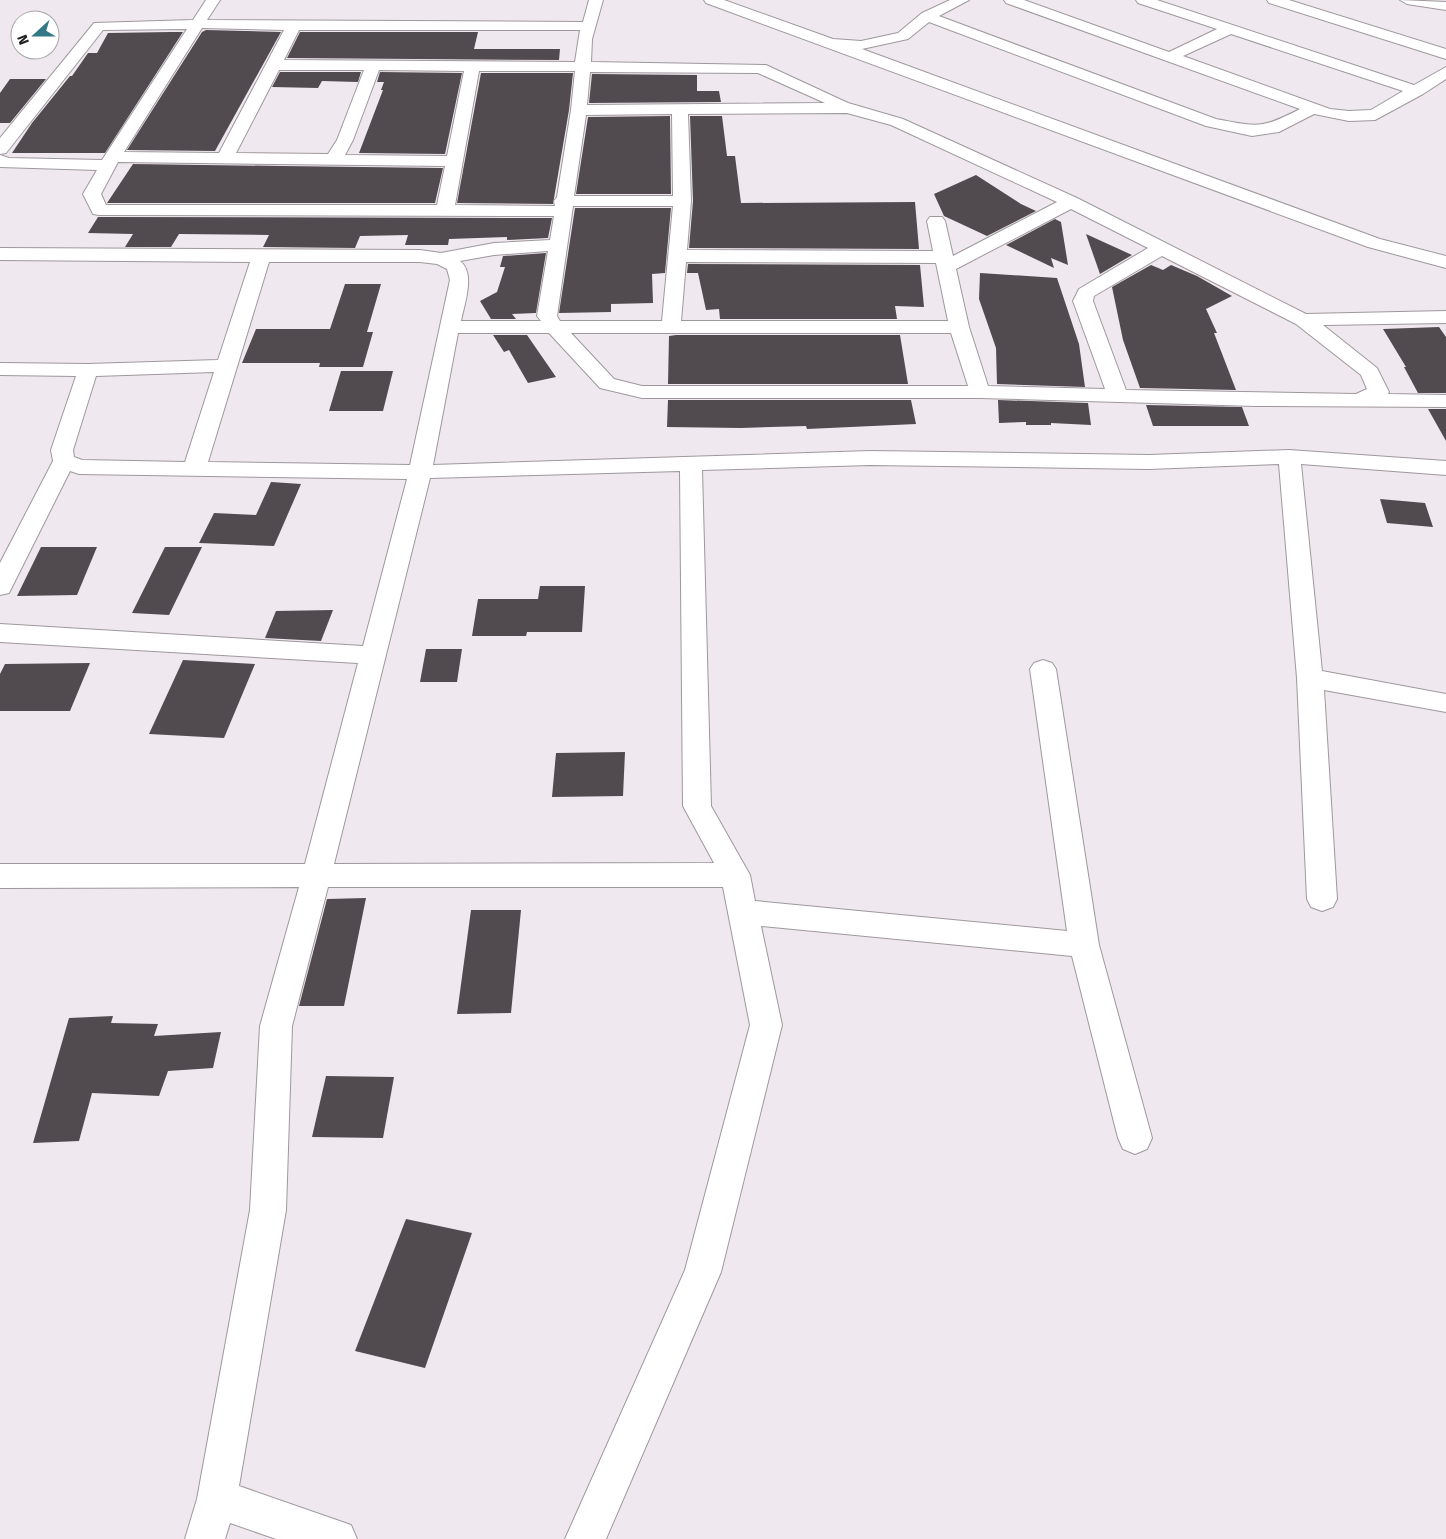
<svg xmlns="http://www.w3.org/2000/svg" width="1446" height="1539" viewBox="0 0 1446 1539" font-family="'Fira Sans',sans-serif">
	<rect width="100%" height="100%" fill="#efe8ee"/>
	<!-- building -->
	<g fill="#514b50">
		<polygon points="206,30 281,32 215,151 127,150 202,32"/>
		<polygon points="171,32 183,32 105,153 12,153 32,123 70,76 72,76 88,53 97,53 108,33"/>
		<polygon points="300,32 478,32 474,49 560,49 559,60 287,58"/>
		<polygon points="280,72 361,72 358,82 322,81 318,88 272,87"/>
		<polygon points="380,72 462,73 445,154 359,153 383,90 381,90 384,82 377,82"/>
		<polygon points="481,73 573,73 569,110 553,204 457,203"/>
		<polygon points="592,74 697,75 697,91 719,91 721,102 589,103"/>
		<polygon points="10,79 46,79 10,123 0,123 0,93"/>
		<polygon points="670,116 671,194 576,194 588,117"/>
		<polygon points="690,116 722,116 727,156 735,156 741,203 915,202 919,249 689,248 693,201"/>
		<polygon points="133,164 283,166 443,168 435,203 107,203"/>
		<polygon points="976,175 1021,204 1036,211 987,236 944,216 934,194"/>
		<polygon points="575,208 671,208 665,273 652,274 653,303 611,304 611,312 559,313"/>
		<polygon points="98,217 99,217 552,218 548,238 507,240 507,237 449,239 448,245 405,245 408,235 360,236 355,248 263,247 269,235 179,234 171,247 125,247 133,234 88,233"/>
		<polygon points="1055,219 1061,222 1068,265 1051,258 1054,268 1006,245"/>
		<polygon points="1086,234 1132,255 1100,274"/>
		<polygon points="546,253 536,313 512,314 516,319 491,319 480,301 497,292 505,267 500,267 503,256"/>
		<polygon points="688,264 920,265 924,307 895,306 897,319 720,319 719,309 706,310 698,273 687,273"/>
		<polygon points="1151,265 1163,270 1171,265 1197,276 1232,296 1206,309 1217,333 1214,333 1236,390 1140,388 1123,340 1112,287"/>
		<polygon points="980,273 1057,278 1079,344 1085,387 997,384 996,348 979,299"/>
		<polygon points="345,284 381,284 367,332 373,332 363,367 319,367 320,363 242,363 256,329 330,329"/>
		<polygon points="1439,327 1446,337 1446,393 1418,393 1404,367 1406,367 1383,329"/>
		<polygon points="493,335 527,335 556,377 528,383 509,350 504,352"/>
		<polygon points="676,335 900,335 908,384 668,384 669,336"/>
		<polygon points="341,371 393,371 383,411 329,411"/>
		<polygon points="668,400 911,400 916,424 807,429 806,426 741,428 667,427"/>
		<polygon points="998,400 1088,403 1091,425 1051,423 1051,425 1026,425 1026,422 999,423"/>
		<polygon points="1146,405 1242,407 1249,426 1153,426"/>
		<polygon points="1428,409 1446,409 1446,441"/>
		<polygon points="271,482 301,484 274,546 199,543 214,513 256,515"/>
		<polygon points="1380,499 1425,503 1433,527 1387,523"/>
		<polygon points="41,547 97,547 77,595 17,596"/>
		<polygon points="165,547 202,547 169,615 132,613"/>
		<polygon points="540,586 585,586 582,632 527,632 526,636 472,636 478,599 538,599"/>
		<polygon points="333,610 321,641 265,638 276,611"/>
		<polygon points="426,649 462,649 457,682 420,682"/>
		<polygon points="183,660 255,664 224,738 149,734"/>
		<polygon points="90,663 70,711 0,711 0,674 5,664"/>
		<polygon points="625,752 623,796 552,797 556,753"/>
		<polygon points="366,898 344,1006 299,1006 327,899"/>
		<polygon points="471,910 521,910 511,1013 457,1014"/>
		<polygon points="113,1016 111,1023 158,1024 154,1036 221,1032 213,1068 168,1071 159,1096 92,1093 79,1141 33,1143 69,1018"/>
		<polygon points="326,1076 394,1077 383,1138 312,1137"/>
		<polygon points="406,1219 472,1233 425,1368 355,1351"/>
	</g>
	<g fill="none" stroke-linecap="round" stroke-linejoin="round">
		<!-- minor casing -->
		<g stroke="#9e989d" stroke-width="2">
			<g id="minor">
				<path d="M206 0H220L207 20 583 22 589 0H603L592 39 591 62 766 65 848 103 903 119 1077 198 1306 314 1446 311V323L1323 325 1377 368 1389 392 1388 394 1446 395V407L1256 406 980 398H642L600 388 549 333H458L433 465 870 451 1149 455 1289 450 1446 461V475L1301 464 1322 671 1446 694V712L1324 690 1337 899 1333 907 1322 911 1311 907 1307 899 1297 678 1279 464 1149 469 870 465 702 470 711 806 750 875 755 901 1067 931 1030 669 1034 663 1043 660 1052 663 1056 669 1099 945 1152 1138 1147 1149 1135 1154 1123 1149 1118 1138 1072 956 761 926 782 1025 721 1272 606 1539H565L685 1270 750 1025 723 887H328L292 1026 286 1210 239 1486 351 1525 357 1539H276L230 1523 225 1539H185L197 1499 250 1210 260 1026 299 887 0 888V864H305L358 663 0 642V624L363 646 407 479 79 474 70 471 9 593 0 595V563L53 461 51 450 76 376 0 375V363L88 364 218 360 250 262 0 260V248L420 250 441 253 494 243 550 240 554 216 99 215 93 214 83 194 97 170 0 167V155L9 158 102 160 187 29 103 30 6 153 0 154V138L94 23 193 20ZM202 28 284 30 219 153 124 152ZM299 30H580L575 62 284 60ZM279 70H364L337 140 328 154 236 153ZM379 70 464 71 447 156 345 155 353 140ZM479 71H575L571 110 557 197 554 201 555 206 455 205ZM590 72 758 73 825 103 587 105ZM847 113 891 125 1057 202 953 256 945 221 942 217H930L927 221 933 251 687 250 691 201 688 114ZM672 114 673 196H574L586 115ZM118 162 445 166 437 205H106L101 194ZM573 206H673L662 321H560L557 316ZM1071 209 1148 248 1079 289 1073 301 1105 389 988 386 969 327 956 269ZM548 251 537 316 541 321H461C464 305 476 273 460 261L494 255ZM1162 256 1296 324 1361 375 1367 389 1356 394 1126 390 1093 301 1094 296ZM269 262H420L437 264 447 269 450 280 410 465 208 462ZM686 262 936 263 948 321H681ZM571 333H951L968 386H642L614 379ZM214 372 185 462 82 460 74 457 73 450 96 376ZM680 471 683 806 714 863 334 864 430 478Z"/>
				<path d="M704 0H724L833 39 861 41 898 33 922 13 950 0H969L939 16 1216 119C1259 127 1261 129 1300 109L1006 3 1004 0H1024L1169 52 1217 29 1138 3 1136 0H1157L1414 85 1446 67V79L1423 94 1375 120 1349 121 1314 114 1279 132 1252 136 1206 126 929 22 908 39 862 49 1380 239 1446 256V268L1368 247 706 3ZM1231 34 1403 91 1371 110 1349 111 1330 109 1183 56Z"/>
				<polygon points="1267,0 1289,0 1446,49 1446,59 1269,3"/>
				<polygon points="1400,0 1446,2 1446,10 1407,4"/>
			</g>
		</g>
		<!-- minor -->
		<use href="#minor" fill="#fff" fill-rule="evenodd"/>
	</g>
	<!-- north arrow -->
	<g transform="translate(35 35) rotate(249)"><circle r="24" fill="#ffffff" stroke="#a7a6a7"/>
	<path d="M0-4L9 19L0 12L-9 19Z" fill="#327885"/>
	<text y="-8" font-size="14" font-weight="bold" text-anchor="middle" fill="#222022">N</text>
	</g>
</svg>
